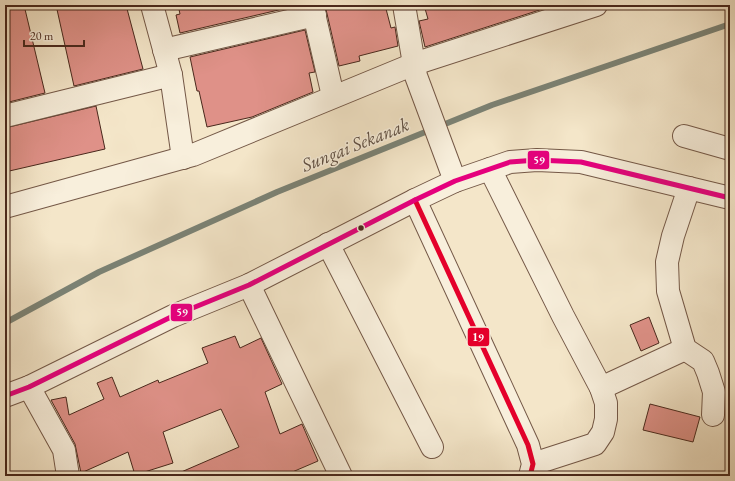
<svg xmlns="http://www.w3.org/2000/svg" width="735" height="481" viewBox="0 0 735 481" font-family="'EB Garamond',serif">
	<rect width="100%" height="100%" fill="#f4e6c9"/>
	<filter id="stains"><feTurbulence type="fractalNoise" baseFrequency=".005" numOctaves="4"/><feColorMatrix values="0 0 0 0 .2 0 0 0 0 .09 0 0 0 0 .02 0 0 0 .5 -.17"/></filter>
	<radialGradient id="worn" r=".72"><stop offset=".6" stop-color="#630" stop-opacity="0"/><stop offset="1" stop-color="#630" stop-opacity=".3"/></radialGradient>
	<g fill="none" stroke-linecap="round" stroke-linejoin="round">
		<!-- stream -->
		<polyline stroke="#7b8376" stroke-width="6" points="5,323 99,272 277,192 492,105 730,24"/>
	</g>
	<!-- building -->
	<g fill="#df9188" stroke="#49281c">
		<polygon points="5,5 24,5 45,93 5,103"/>
		<polygon points="56,5 126,5 143,69 74,86"/>
		<polygon points="178,5 300,5 180,33 176,15 180,14"/>
		<polygon points="325,5 385,5 391,28 395,27 398,46 359,56 360,61 339,66"/>
		<polygon points="424,5 555,5 425,47 419,21 428,19"/>
		<polygon points="305,30 315,72 309,73 313,92 252,117 207,127 199,91 197,91 190,57"/>
		<polygon points="96,106 105,149 5,172 5,128"/>
		<polygon points="649,317 659,343 641,351 630,325"/>
		<polygon points="235,336 240,348 261,338 282,384 265,392 280,434 302,424 318,461 283,476 172,476 239,447 221,409 163,432 173,463 135,475 128,452 81,473 75,444 51,400 66,397 69,415 104,399 97,383 112,377 120,397 158,380 159,383 208,363 202,348"/>
		<polygon points="650,404 700,417 693,442 643,430"/>
	</g>
	<g fill="none" stroke-linecap="round" stroke-linejoin="round">
		<!-- minor casing -->
		<g stroke="#745847" stroke-width="24">
			<g id="minor">
				<polyline points="152,5 171,75 183,158"/>
				<polyline points="312,5 333,96"/>
				<polyline points="404,5 416,76 455,181"/>
				<polyline points="164,50 315,15"/>
				<polyline points="5,116 171,75"/>
				<polyline points="684,136 730,149"/>
				<polyline points="490,169 563,316 601,388 685,349"/>
				<polyline points="689,188 673,236 667,262 668,291 685,349 703,361 708,373 714,392 713,415"/>
				<polyline points="415,200 528,445 533,464 530,476"/>
				<polyline points="5,207 193,155 414,64 596,5"/>
				<polyline points="328,244 432,447"/>
				<polyline points="249,285 341,476"/>
				<polyline points="29,387 64,450 68,476"/>
				<polyline points="5,396 29,387 173,316 249,285 415,200 455,181 510,162 537,160 581,162 730,198"/>
				<polyline points="533,464 595,444 603,432 606,419 606,403 601,388"/>
			</g>
		</g>
		<!-- minor -->
		<use href="#minor" stroke="#f8efdc" stroke-width="22"/>
		<!-- bus-1 casing -->
		<g stroke="#f8efdc" stroke-width="8">
			<polyline id="bus-1" points="415,200 528,445 533,464 530,476"/>
		</g>
		<!-- bus-2 casing -->
		<g stroke="#f8efdc" stroke-width="8">
			<polyline id="bus-2" points="5,396 29,387 173,316 249,285 415,200 455,181 510,162 537,160 581,162 730,198"/>
		</g>
		<!-- bus-1 -->
		<use href="#bus-1" stroke="#e4002b" stroke-width="5"/>
		<!-- bus-2 -->
		<use href="#bus-2" stroke="#e5007d" stroke-width="5"/>
	</g>
	<!-- markers -->
	<circle fill="#49281c" stroke="#f8efdc" stroke-width="1.5" cx="361" cy="228" r="3.5"/>
	<g text-anchor="middle" stroke-width="3" stroke-linejoin="round" paint-order="stroke">
		<!-- water labels -->
		<g font-size="19" font-style="italic" fill="#5e4e42" stroke="#f8efdc">
			<text transform="translate(355 144) rotate(-22)" y="7">Sungai Sekanak</text>
		</g>
	</g>
	<g stroke="#f8efdc" stroke-width="1.5">
		<rect x="527" y="150" width="23" height="20" rx="4" fill="#e5007d"/>
		<rect x="170" y="303" width="23" height="19" rx="4" fill="#e5007d"/>
		<rect x="467" y="327" width="23" height="20" rx="4" fill="#e4002b"/>
	</g>
	<g font-size="11" text-anchor="middle" font-weight="bold" fill="#fff">
		<text x="539" y="164">59</text>
		<text x="182" y="316">59</text>
		<text x="478" y="341">19</text>
	</g>
	<!-- margin -->
	<rect width="735" height="481" fill="none" stroke="#f4e6c9" stroke-width="20"/>
	<rect x="6" y="6" width="723" height="469" fill="none" stroke="#49281c" stroke-width="2"/>
	<rect x="10" y="10" width="715" height="461" fill="none" stroke="#49281c"/>
	<!-- scale -->
	<path d="M24 40v6h60v-6" fill="none" stroke="#49281c" stroke-width="2"/>
	<text x="30" y="40" font-size="12" fill="#49281c" stroke="#f8efdc" stroke-width="3" paint-order="stroke">20 m</text>
	<rect width="100%" height="100%" filter="url(#stains)"/>
	<rect width="100%" height="100%" fill="url(#worn)"/>
</svg>
